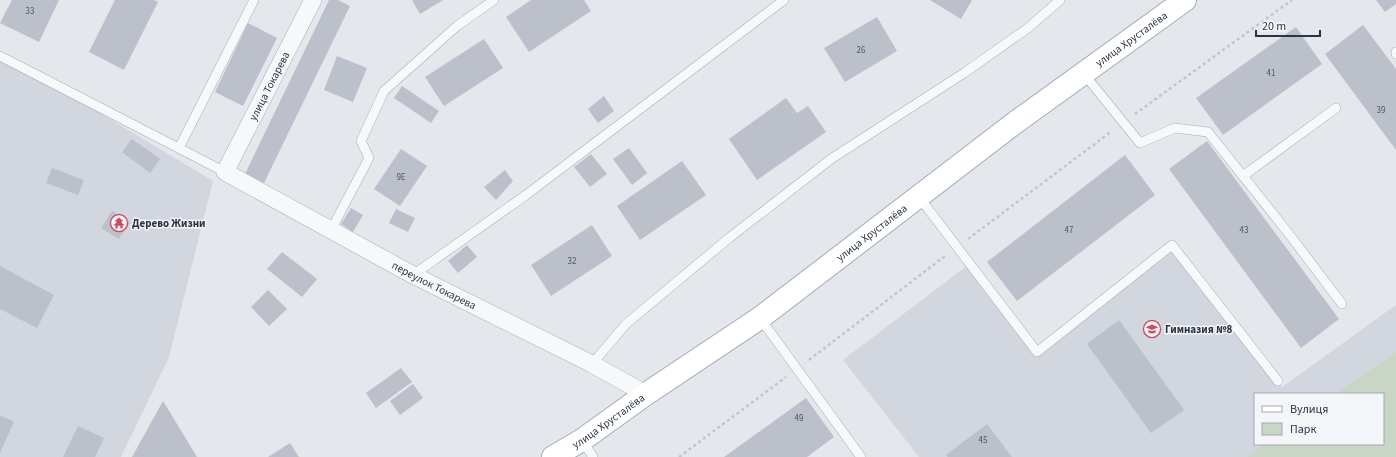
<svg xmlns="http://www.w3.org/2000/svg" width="1396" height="457" viewBox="0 0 1396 457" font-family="'Source Sans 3',sans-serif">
	<rect width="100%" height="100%" fill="#e4e7ec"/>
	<!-- built -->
	<g fill="#d2d6de" fill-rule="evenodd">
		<polygon points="0,53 213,181 169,357 121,457 0,457"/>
		<path d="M1172 245 1282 387 1396 305V457H919L843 360 972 262 1037 352ZM1255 394H1383V444H1255Z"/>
	</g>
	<!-- green -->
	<polygon fill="#c9d6c5" points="1396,352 1396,457 1247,457 1263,444 1383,444 1383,394 1336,394"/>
	<!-- building -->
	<g fill="#bbc0ca">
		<polygon points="12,0 59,0 39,42 0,23"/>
		<polygon points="115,0 154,0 158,2 124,70 89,52"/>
		<polygon points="329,0 338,0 350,6 264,183 245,174"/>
		<polygon points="412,0 443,0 420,14"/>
		<polygon points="531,0 584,0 591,11 529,52 506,17"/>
		<polygon points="930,0 972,0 961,19"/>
		<polygon points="1376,0 1396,0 1396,4 1385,12"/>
		<polygon points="877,17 897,51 845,82 824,48"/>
		<polygon points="248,23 277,38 243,106 215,92"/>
		<polygon points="1363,25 1396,69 1396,150 1325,54"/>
		<polygon points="1296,27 1322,64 1223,135 1196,98"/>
		<polygon points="484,39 503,68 444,106 425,77"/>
		<polygon points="337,56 367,68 353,102 324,90"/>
		<polygon points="402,86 439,111 431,123 394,98"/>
		<polygon points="604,96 614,111 598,123 588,109"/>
		<polygon points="786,98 797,113 808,106 826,132 757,180 729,139"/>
		<polygon points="132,139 160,159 150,173 122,152"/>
		<polygon points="1207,141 1339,319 1301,348 1169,169"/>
		<polygon points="629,148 647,173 632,185 613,159"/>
		<polygon points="401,149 427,166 400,206 374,189"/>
		<polygon points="591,154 607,174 590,187 574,167"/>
		<polygon points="1125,155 1155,195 1017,301 987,262"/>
		<polygon points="682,161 706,195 640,240 617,206"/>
		<polygon points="52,168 84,180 78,195 46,183"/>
		<polygon points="505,170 513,181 496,200 484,187"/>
		<polygon points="351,208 363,215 353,232 341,224"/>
		<polygon points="396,209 415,218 408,232 389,223"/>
		<polygon points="112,211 130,222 119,239 101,228"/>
		<polygon points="592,225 612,256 551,296 531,265"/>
		<polygon points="467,245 477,257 458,273 448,261"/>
		<polygon points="282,252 317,279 302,297 267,269"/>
		<polygon points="0,266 54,295 37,328 0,309"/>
		<polygon points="268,290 287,309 269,326 251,307"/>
		<polygon points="1119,320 1184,410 1151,433 1087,344"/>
		<polygon points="401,368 412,382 376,408 366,393"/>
		<polygon points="413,384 423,398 400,415 390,401"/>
		<polygon points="806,398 834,437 807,457 724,457"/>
		<polygon points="163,401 197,457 132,457"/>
		<polygon points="0,415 14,422 0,453"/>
		<polygon points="987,424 1012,457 948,457 946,455"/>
		<polygon points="78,426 104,438 95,457 63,457"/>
		<polygon points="290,443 299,457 268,457"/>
	</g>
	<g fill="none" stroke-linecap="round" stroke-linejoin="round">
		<!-- service casing -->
		<g stroke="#a9aeb7" stroke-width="10">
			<g id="service">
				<polyline points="1396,52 1396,54"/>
				<polyline points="0,56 225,172"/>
				<polyline points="1084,74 1140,143 1175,128 1208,132 1289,234 1342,304"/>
				<polyline points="179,148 254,0"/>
				<polyline points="1243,176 1336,108"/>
				<polyline points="919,197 1037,352 1172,245 1278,381"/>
				<polyline points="331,230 369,158 361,141 384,91 457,26 494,0"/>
				<polyline points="413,275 526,195 784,0"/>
				<polyline points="760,318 861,457"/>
				<polyline points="592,364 626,324 729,238 831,159 964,73 1028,28 1060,0"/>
				<polyline points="582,440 593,457"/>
			</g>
		</g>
		<!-- minor casing -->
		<g stroke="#a9aeb7" stroke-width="18">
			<g id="minor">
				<path id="s1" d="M313 0 225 172 413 275 592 364 646 394"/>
			</g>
		</g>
		<!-- primary casing -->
		<g stroke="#a3abb8" stroke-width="24">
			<g id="primary">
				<path id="s2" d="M553 457 582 440 646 394 760 318 1016 122 1185 0"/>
			</g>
		</g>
		<!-- path -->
		<g stroke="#c2c5cb" stroke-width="2.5" stroke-dasharray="3 3" stroke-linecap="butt">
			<polyline points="1135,114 1292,0"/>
			<polyline points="968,239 1112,131"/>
			<polyline points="809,360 945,256"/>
			<polyline points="679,457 786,377"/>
		</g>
		<!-- service -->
		<use href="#service" stroke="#f7f8fa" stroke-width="9"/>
		<!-- minor -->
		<use href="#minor" stroke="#f7f8fa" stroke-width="17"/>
		<!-- primary -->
		<use href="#primary" stroke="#fff" stroke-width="22"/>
	</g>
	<!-- icons -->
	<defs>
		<g id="temple-ring" transform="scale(0.9)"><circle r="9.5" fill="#f4f6f9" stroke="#d1495b" stroke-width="1.5"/><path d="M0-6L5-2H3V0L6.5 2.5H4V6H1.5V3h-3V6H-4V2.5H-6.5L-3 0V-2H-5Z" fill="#d1495b"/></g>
		<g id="school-ring" transform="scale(0.9)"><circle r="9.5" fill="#f4f6f9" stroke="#d1495b" stroke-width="1.5"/><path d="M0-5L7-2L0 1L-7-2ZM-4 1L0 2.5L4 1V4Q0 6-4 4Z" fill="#d1495b"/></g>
	</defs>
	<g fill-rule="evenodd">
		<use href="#temple-ring" x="119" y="223"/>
		<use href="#school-ring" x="1152" y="329"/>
	</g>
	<g text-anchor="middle" stroke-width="3" stroke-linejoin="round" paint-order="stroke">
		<!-- number labels -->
		<g font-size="9" fill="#4f5766">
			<text x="30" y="14">33</text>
			<text x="861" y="53">26</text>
			<text x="1271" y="76">41</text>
			<text x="1381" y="113">39</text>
			<text x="401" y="180">9Е</text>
			<text x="1069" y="233">47</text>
			<text x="1244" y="233">43</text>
			<text x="572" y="264">32</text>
			<text x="799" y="421">49</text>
			<text x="983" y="443">45</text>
		</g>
		<!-- street labels -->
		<g font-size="11" fill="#2b3445" stroke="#f4f6f9">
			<text dy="4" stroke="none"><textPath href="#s2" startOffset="714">улица Хрусталёва</textPath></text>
			<text transform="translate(269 86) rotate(-63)" y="4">улица Токарева</text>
			<text dy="4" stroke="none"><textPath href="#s2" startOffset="390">улица Хрусталёва</textPath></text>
			<text dy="4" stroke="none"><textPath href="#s1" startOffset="431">переулок Токарева</textPath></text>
			<text dy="4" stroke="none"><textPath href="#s2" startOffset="66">улица Хрусталёва</textPath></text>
		</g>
		<!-- poi labels -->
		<g font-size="11" font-weight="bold" fill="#2b3445" stroke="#f4f6f9" text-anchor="start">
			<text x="132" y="227">Дерево Жизни</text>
			<text x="1165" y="333">Гимназия №8</text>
		</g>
	</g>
	<!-- legend -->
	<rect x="1254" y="393" width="130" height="52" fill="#f4f6f9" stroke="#a4a8b1"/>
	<rect x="1262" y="406" width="20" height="6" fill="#ffffff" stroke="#a4a8b1"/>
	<text x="1290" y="413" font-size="12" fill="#2b3445">Вулиця</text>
	<rect x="1262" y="423" width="20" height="12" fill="#c9d6c5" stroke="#a4a8b1"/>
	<text x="1290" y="433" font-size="12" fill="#2b3445">Парк</text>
	<!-- scale -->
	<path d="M1256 30v6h64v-6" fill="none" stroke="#2b3445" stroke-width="2"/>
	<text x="1262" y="30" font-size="12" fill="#2b3445" stroke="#f4f6f9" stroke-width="3" paint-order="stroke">20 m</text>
</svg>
